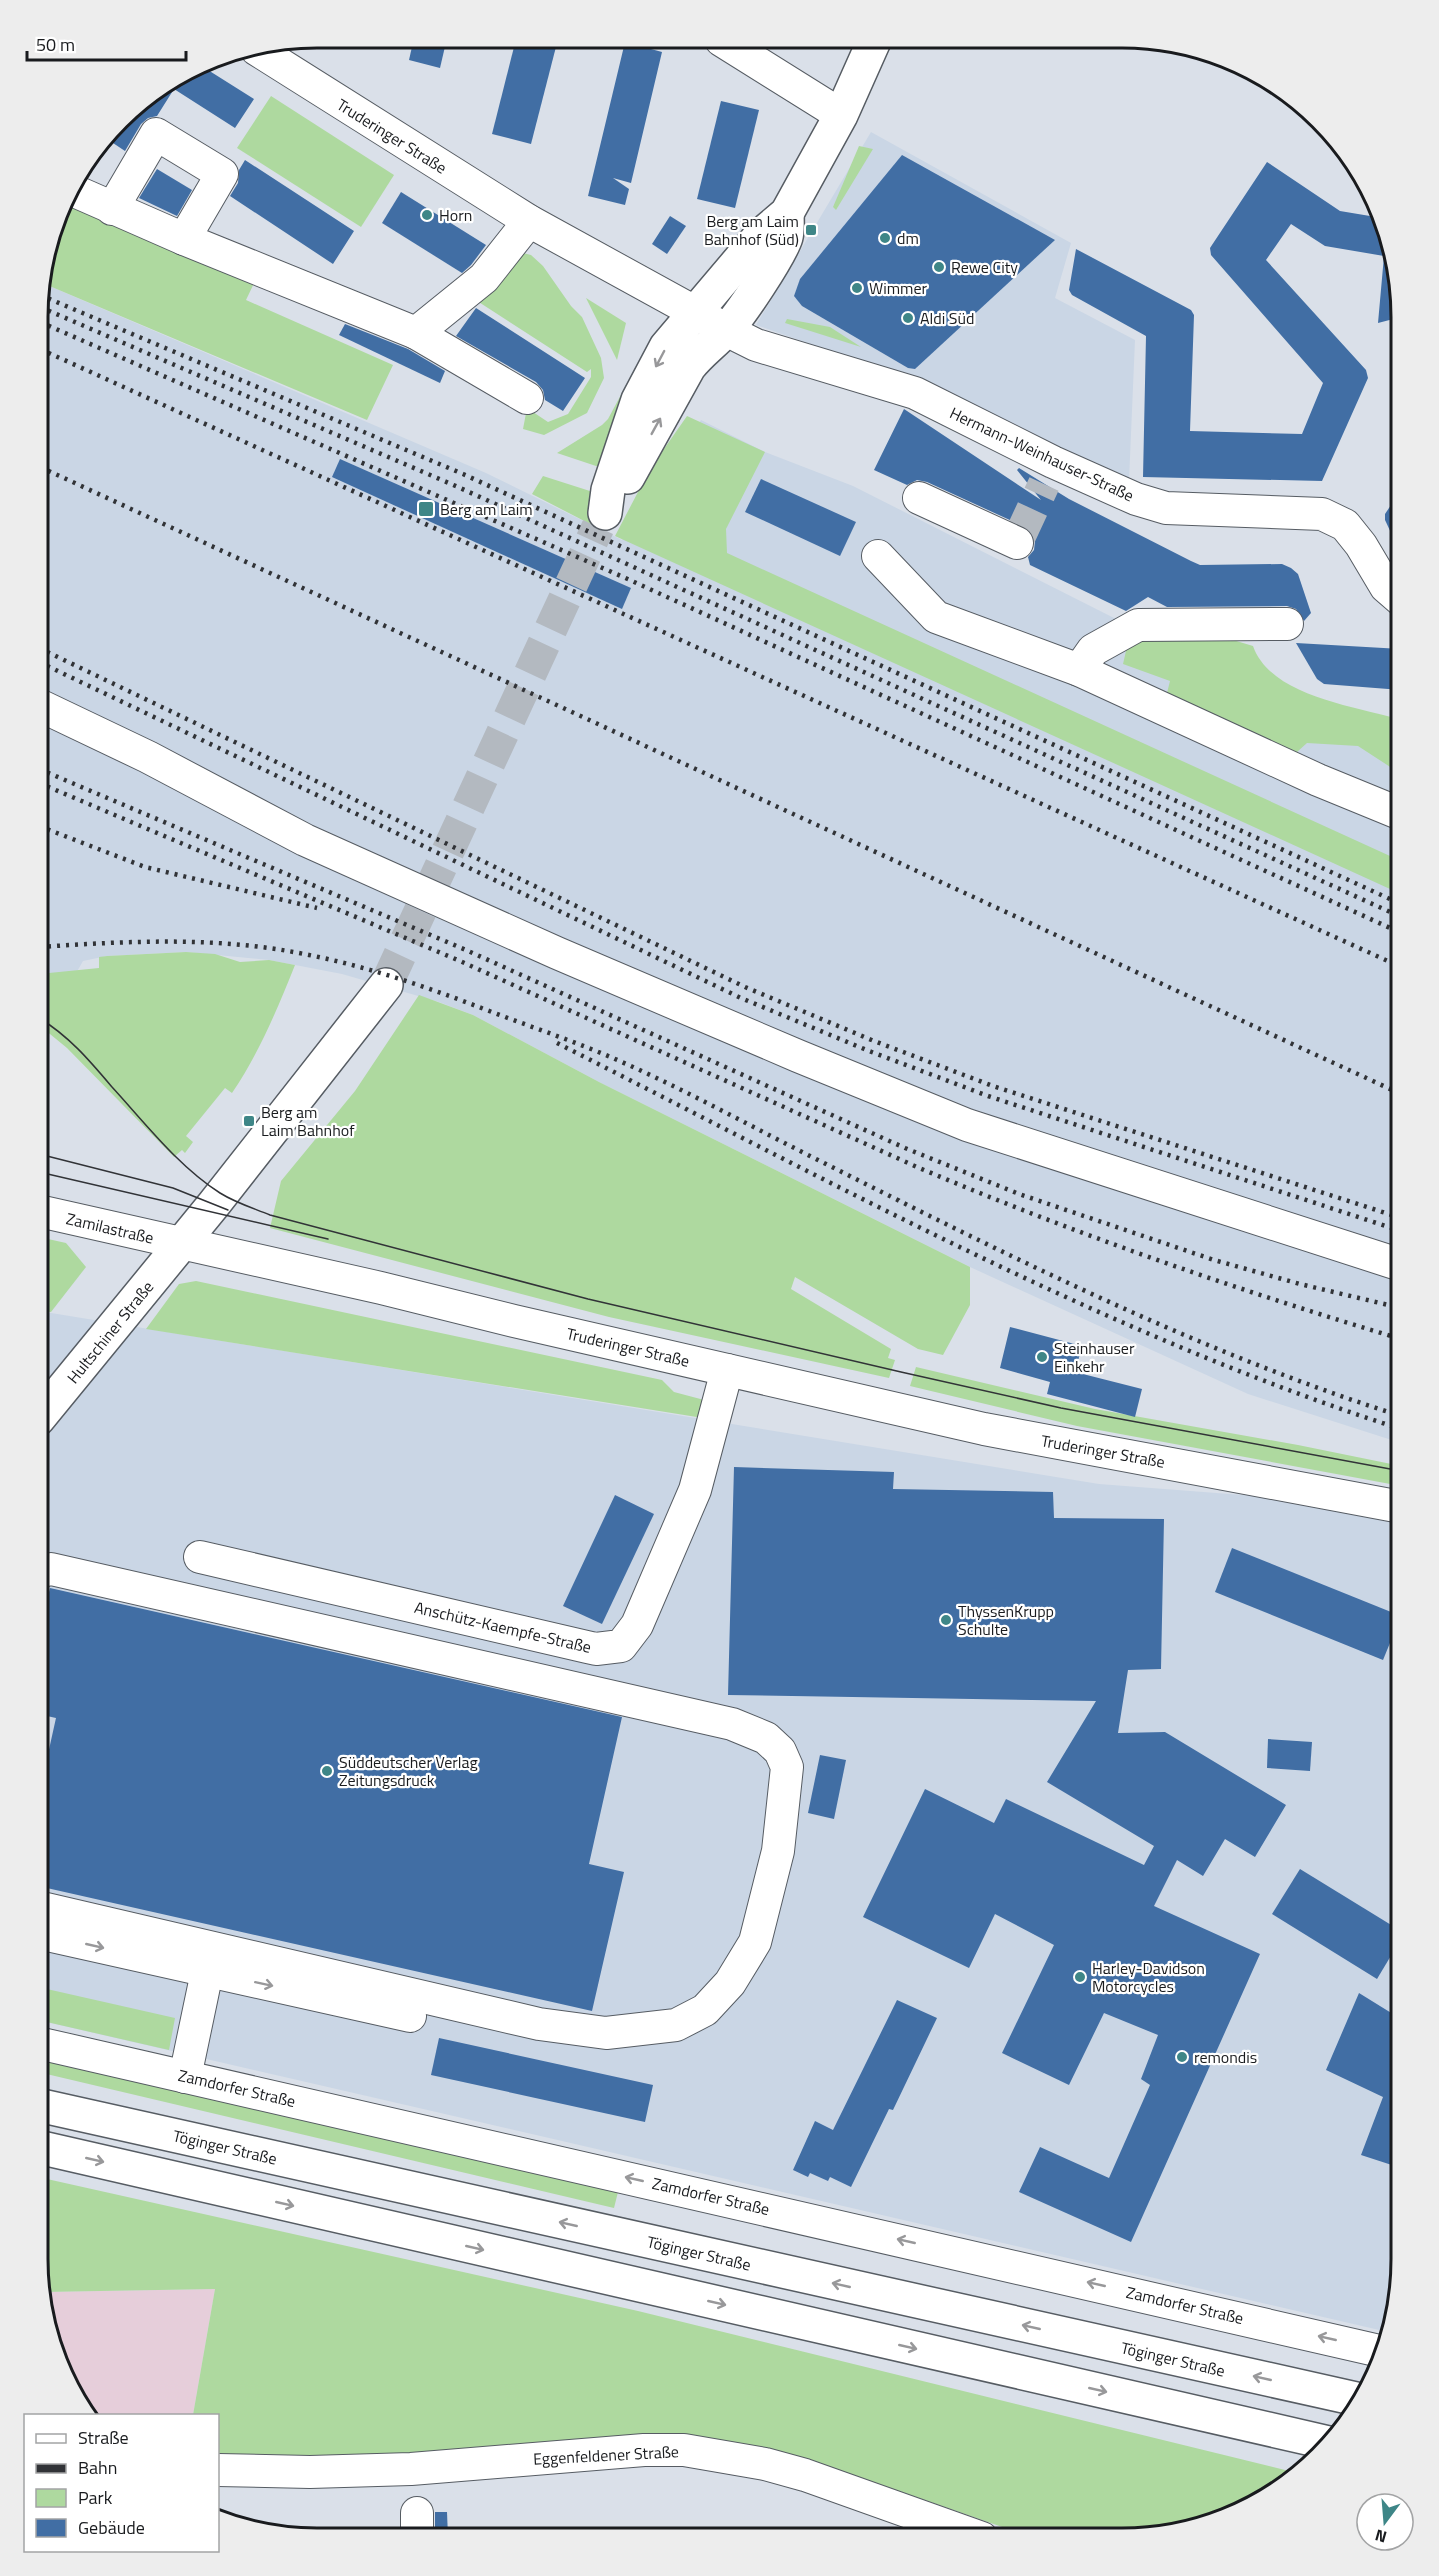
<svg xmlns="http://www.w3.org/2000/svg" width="1439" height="2576" viewBox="0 0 1439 2576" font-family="'Titillium Web',sans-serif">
	<rect width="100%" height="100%" fill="#dae0e9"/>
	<!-- built -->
	<g fill="#cad6e5">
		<polygon points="871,132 1071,243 1055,298 1135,340 1129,481 906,378 756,325"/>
		<polygon points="40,282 486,473 622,540 701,420 765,452 853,486 1316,720 1401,760 1401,1443 1248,1394 970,1267 599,1082 473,1015 439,1002 342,974 269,960 186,952 107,956 83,961 75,975 39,984"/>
		<polygon points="39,1311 1099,1484 1282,1498 1401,1524 1401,2278 1388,2332 38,2020"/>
	</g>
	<!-- industrial -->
	<polygon fill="#e6ceda" points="215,2289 193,2415 85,2415 52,2349 43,2292"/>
	<!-- green -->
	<g fill="#aed99f">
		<polygon points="271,96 394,175 361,227 237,148"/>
		<polygon points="859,146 873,149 836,210 833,207"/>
		<polygon points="64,199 256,279 246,300 393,365 367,420 40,282"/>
		<polygon points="519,252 531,255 543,266 571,306 582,317 601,358 604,378 587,413 544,435 523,429 527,408 548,422 568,414 591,377 591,369 587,372 471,297"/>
		<polygon points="586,298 626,323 617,360"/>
		<polygon points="787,319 830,327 861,347 785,323"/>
		<polygon points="645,350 652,352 603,487 592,525 532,494 543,476 593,492 602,468 557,453 602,425 608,419"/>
		<polygon points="687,416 765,452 726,529 727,553 1401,861 1401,894 615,536 650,469"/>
		<path d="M1203 631 1253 646C1271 697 1356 706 1401 720V774L1358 746 1307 743 1287 761 1164 705 1170 681 1123 664 1129 638Z"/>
		<path d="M186 952 215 954 240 962 269 960 295 965C277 1010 259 1053 232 1093L225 1088 186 1136 193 1142 185 1153 182 1150 174 1157 67 1048 39 1025V974L99 968V957L107 956Z"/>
		<polygon points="419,995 473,1015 599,1082 970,1267 970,1305 943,1355 918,1349 795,1277 791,1289 891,1349 888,1358 895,1360 889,1378 609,1317 270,1228 281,1181 355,1091"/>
		<polygon points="39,1237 66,1243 86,1267 51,1312 39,1311"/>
		<polygon points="196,1281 662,1380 674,1392 708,1401 703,1418 146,1329 179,1284"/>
		<polygon points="916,1367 1095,1409 1298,1445 1401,1466 1401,1486 1077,1426 910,1386"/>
		<polygon points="38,1987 175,2018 169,2050 38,2020"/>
		<polygon points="38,2054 619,2188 614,2208 38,2072"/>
		<polygon points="38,2177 638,2311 1297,2473 1278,2491 1212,2524 1122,2538 1034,2538 807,2459 641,2436 420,2457 218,2454 218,2416 193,2415 215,2289 43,2292 38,2259"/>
	</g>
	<!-- building -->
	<g fill="#416ea4">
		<polygon points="414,38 447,38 440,68 409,60"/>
		<polygon points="516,39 558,39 531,144 492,134"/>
		<polygon points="625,42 662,52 631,183 613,178 629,189 625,205 588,196"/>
		<polygon points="200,65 254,99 235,128 174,89 157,116 148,118 141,124 125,151 107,139 132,107"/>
		<polygon points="721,101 759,110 735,208 697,199"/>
		<polygon points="902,155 1055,240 915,369 908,368 802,306 794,296 800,279"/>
		<polygon points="245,160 354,231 333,264 230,196 238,183 239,170"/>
		<polygon points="1267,162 1340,211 1382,218 1387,227 1401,317 1378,323 1384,256 1325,246 1291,224 1266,260 1366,370 1368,378 1322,481 1143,477 1146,336 1072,295 1069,290 1076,249 1191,310 1194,315 1190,431 1302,434 1323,383 1211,255 1210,248"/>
		<polygon points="157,169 192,190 177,216 139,198"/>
		<polygon points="401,192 486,245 471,265 462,273 382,223"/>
		<polygon points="670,216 686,226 667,254 652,244"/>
		<polygon points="476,308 585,378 563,411 545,400 543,390 536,382 456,336"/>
		<polygon points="345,324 408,349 445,371 440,383 339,335"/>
		<polygon points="904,409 1041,500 1017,470 1019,468 1069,499 1191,561 1200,565 1282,564 1291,568 1298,574 1311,613 1304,621 1296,609 1287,606 1167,607 1148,597 1126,611 1030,565 1028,557 1034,550 1035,541 1031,532 1025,527 927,482 917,480 907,485 874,470"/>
		<polygon points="340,459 631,588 622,609 332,477"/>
		<polygon points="761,479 856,522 840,556 745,512"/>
		<polygon points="1401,490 1401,554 1385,520 1385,514"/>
		<polygon points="1296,643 1401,649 1401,690 1324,684 1317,679"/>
		<polygon points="1010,1327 1082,1346 1075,1372 1142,1389 1135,1417 1047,1394 1050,1382 1000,1368"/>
		<polygon points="734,1467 894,1472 893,1489 1053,1492 1054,1518 1164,1519 1161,1669 1128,1670 1118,1733 1165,1732 1286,1805 1255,1857 1225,1839 1203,1876 1177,1860 1154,1906 1260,1954 1131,2242 1019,2192 1040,2147 1109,2178 1150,2085 1141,2079 1158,2035 1104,2013 1069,2085 1002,2053 1054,1945 995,1914 969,1968 863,1917 925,1789 994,1823 1006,1799 1144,1865 1154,1846 1047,1782 1096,1701 728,1695"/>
		<polygon points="615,1495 654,1514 602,1624 563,1606"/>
		<polygon points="1232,1548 1401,1616 1383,1660 1215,1592"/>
		<polygon points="50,1588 622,1717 589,1864 624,1872 592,2011 38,1886 38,1799 56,1718 38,1714 38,1637"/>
		<polygon points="1268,1739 1312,1742 1310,1771 1267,1768"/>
		<polygon points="820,1755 846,1760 834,1819 808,1813"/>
		<polygon points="1300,1869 1401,1931 1401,1939 1377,1979 1272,1914"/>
		<polygon points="1359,1993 1401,2019 1401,2168 1361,2155 1383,2097 1326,2070"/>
		<polygon points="897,2000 937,2018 893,2110 889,2109 851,2187 830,2177 828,2181 810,2173 808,2177 793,2170 815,2121 833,2130"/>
		<polygon points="439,2038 653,2085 645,2122 431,2075"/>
		<polygon points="435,2512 447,2512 448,2537 435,2537"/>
	</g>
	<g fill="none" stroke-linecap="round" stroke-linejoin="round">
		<!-- minor-tunnel -->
		<polyline stroke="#b3b9c0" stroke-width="32" stroke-dasharray="32 16" stroke-linecap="butt" points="1019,538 1044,484"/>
		<!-- major-tunnel -->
		<polyline stroke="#b3b9c0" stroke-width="33" stroke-dasharray="33 16" stroke-linecap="butt" points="386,985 598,527"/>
		<!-- minor casing -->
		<g stroke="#565c63" stroke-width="34">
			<g id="minor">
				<polyline points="721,40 841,115"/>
				<polyline points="256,49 529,221 740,337 756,345 915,393 1053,462 1136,499 1166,508 1322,514 1345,525 1361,545 1386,587 1401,600"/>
				<polyline points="70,189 184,239 416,333 484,278 529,221"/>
				<polyline points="112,209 156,134 222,174 184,239"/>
				<polyline points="416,333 527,398"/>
				<polyline points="919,498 1017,543"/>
				<polyline points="878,556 936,617 1079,670 1318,780 1401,814"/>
				<polyline points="1079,670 1093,650 1138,625 1287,624"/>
				<polyline points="39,705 148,757 305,840 557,953 798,1056 967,1125 1401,1265"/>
				<polyline points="39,1211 381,1288 514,1321 984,1429 1401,1507"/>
				<polyline points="200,1557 587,1647 596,1649 621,1646 637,1625 695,1490 727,1370"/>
				<polyline points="38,1907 539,2024 606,2033 676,2025 705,2010 730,1983 755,1942 778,1851 787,1767 780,1751 766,1738 732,1724 51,1569 38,1572"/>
				<polyline points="38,1933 410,2016"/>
				<polyline points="38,2043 1384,2352"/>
				<polyline points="185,2077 207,1972"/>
				<polyline points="218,2470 310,2472 411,2469 644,2450 684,2450 765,2464 805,2475 982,2538"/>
				<polyline points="417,2513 417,2536"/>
			</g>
		</g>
		<!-- major casing -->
		<g stroke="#565c63" stroke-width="36">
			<g id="major">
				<path d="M628 477 689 367C700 353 713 344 725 331 739 318 781 254 786 237 788 230 787 220 787 213"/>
				<polyline points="605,513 608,490 638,400 666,347 760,236 787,213 841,115 874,41"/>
				<polyline points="38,1419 214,1204 386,985"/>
			</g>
		</g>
		<!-- highway casing -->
		<g stroke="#565c63" stroke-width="36">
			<g id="highway">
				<polyline points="38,2105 1361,2400"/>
				<polyline points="38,2147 1329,2443"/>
			</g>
		</g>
		<!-- minor -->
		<use href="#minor" stroke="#fff" stroke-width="32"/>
		<!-- major -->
		<use href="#major" stroke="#fff" stroke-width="33"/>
		<!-- highway -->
		<use href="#highway" stroke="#fff" stroke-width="33"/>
		<!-- tram -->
		<g stroke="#313337" stroke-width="1.5">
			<path d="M39 1018C69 1036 90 1061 112 1087 145 1123 178 1166 220 1193 236 1203 253 1208 270 1215L588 1299 901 1372 1061 1408 1401 1471"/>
			<polyline points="39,1154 173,1188 228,1210"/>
			<polyline points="39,1172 328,1239"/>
		</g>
		<!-- rail -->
		<g stroke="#313337" stroke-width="4.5" stroke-dasharray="3 6" stroke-linecap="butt">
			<polyline points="40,295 463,474 1401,904"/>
			<polyline points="40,307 458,487 1401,917"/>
			<polyline points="40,322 630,580 1401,933"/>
			<polyline points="40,349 1401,967"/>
			<polyline points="40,467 1401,1094"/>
			<polyline points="39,648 745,987 874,1041 993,1086 1401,1218"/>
			<polyline points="39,662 741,998 869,1051 988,1096 1401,1231"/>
			<polyline points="39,769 466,950 905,1148 1019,1194 1214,1260 1300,1284 1401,1308"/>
			<path d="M39 783 460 961 917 1167C1075 1234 1237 1290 1401 1339"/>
			<polyline points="39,826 145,867 317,908"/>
			<path d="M39 947C130 941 219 936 309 955 369 967 427 987 484 1009 523 1024 562 1037 601 1053 675 1084 746 1124 818 1160 1007 1255 1198 1352 1401 1416"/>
			<path d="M557 1043C832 1182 1107 1335 1401 1429"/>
		</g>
	</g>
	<!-- one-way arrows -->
	<defs><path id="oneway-shaft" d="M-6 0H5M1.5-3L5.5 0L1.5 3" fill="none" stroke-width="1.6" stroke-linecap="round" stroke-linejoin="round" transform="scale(1.5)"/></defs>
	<g stroke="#98989a">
		<use href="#oneway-shaft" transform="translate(660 359) rotate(118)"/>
		<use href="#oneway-shaft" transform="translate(656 426) rotate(-61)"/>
		<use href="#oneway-shaft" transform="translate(95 1946) rotate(13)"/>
		<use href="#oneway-shaft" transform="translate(264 1984) rotate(12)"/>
		<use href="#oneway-shaft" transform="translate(95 2160) rotate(13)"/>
		<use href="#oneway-shaft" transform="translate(634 2179) rotate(-167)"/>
		<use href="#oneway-shaft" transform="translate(285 2204) rotate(13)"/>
		<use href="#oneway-shaft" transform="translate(568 2224) rotate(-167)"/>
		<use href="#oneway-shaft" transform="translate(906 2241) rotate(-167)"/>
		<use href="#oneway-shaft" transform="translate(475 2248) rotate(13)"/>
		<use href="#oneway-shaft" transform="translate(1096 2284) rotate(-167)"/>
		<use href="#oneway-shaft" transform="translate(841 2285) rotate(-167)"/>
		<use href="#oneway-shaft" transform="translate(717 2303) rotate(13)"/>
		<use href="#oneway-shaft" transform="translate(1031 2327) rotate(-167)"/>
		<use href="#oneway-shaft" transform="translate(1327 2338) rotate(-167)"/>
		<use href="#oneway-shaft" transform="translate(908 2347) rotate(13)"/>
		<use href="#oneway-shaft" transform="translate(1262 2378) rotate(-167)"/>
		<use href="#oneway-shaft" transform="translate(1098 2390) rotate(13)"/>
	</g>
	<!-- markers -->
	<g fill="#3e8687" stroke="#fff" stroke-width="2">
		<circle cx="427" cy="215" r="6"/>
		<rect x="805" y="224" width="12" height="12" rx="3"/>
		<circle cx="885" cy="238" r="6"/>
		<circle cx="939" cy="267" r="6"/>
		<circle cx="857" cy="288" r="6"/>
		<circle cx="908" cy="318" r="6"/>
		<rect x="418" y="501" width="16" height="16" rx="3"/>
		<rect x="243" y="1115" width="12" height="12" rx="3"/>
		<circle cx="1042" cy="1357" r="6"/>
		<circle cx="946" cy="1620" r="6"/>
		<circle cx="327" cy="1771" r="6"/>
		<circle cx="1080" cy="1977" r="6"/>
		<circle cx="1182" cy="2057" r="6"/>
	</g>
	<g text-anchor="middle" stroke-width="4.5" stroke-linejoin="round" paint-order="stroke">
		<!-- street labels -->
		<g font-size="16" fill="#191b1e" stroke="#fff">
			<text transform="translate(392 136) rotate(32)" y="6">Truderinger Straße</text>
			<text transform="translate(1042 454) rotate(25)" y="6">Hermann-Weinhauser-Straße</text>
			<text transform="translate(110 1228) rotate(13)" y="6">Zamilastraße</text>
			<text transform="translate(110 1332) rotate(-51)" y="6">Hultschiner Straße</text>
			<text transform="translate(628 1347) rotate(13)" y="6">Truderinger Straße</text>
			<text transform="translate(1103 1451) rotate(10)" y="6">Truderinger Straße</text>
			<text transform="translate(503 1627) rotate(13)" y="6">Anschütz-Kaempfe-Straße</text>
			<text transform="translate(237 2088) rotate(13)" y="6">Zamdorfer Straße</text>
			<text transform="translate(225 2147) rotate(13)" y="6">Töginger Straße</text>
			<text transform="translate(711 2196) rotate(13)" y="6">Zamdorfer Straße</text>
			<text transform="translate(699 2253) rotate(13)" y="6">Töginger Straße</text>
			<text transform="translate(1185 2305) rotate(13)" y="6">Zamdorfer Straße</text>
			<text transform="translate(1173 2359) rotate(13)" y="6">Töginger Straße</text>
			<text transform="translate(606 2455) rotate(-3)" y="6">Eggenfeldener Straße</text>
		</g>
		<!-- poi labels -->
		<g font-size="16" fill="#191b1e" stroke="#fff" text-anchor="start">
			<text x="439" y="221">Horn</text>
			<text x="799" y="227" text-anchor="end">Berg am Laim<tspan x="799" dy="18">Bahnhof (Süd)</tspan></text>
			<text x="897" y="244">dm</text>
			<text x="951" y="273">Rewe City</text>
			<text x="869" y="294">Wimmer</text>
			<text x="920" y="324">Aldi Süd</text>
			<text x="440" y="515">Berg am Laim</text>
			<text x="261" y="1118">Berg am<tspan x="261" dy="18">Laim Bahnhof</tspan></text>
			<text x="1054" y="1354">Steinhauser<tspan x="1054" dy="18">Einkehr</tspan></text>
			<text x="958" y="1617">ThyssenKrupp<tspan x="958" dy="18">Schulte</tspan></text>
			<text x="339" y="1768">Süddeutscher Verlag<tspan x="339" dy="18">Zeitungsdruck</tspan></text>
			<text x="1092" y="1974">Harley-Davidson<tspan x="1092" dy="18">Motorcycles</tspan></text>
			<text x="1194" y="2063">remondis</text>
		</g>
	</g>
	<!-- crop -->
	<path d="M0 0H1439V2576H0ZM317 48H1122A269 269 0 0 1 1391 317V2259A269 269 0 0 1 1122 2528H317A269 269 0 0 1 48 2259V317A269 269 0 0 1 317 48Z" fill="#ededed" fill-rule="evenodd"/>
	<path fill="none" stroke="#191b1e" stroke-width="3" d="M317 48H1122A269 269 0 0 1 1391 317V2259A269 269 0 0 1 1122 2528H317A269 269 0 0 1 48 2259V317A269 269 0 0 1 317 48Z"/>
	<!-- legend -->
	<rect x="24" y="2414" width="195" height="138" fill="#ffffff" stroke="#a3a4a5" stroke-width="1.5"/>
	<rect x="36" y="2434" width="30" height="9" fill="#ffffff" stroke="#a3a4a5" stroke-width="1.5"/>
	<text x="78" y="2444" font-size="18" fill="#191b1e">Straße</text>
	<rect x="36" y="2464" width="30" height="9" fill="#313337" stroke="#a3a4a5" stroke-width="1.5"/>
	<text x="78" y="2474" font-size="18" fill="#191b1e">Bahn</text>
	<rect x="36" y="2489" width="30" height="18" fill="#aed99f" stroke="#a3a4a5" stroke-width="1.5"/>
	<text x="78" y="2504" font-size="18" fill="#191b1e">Park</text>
	<rect x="36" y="2519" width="30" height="18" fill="#416ea4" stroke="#a3a4a5" stroke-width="1.5"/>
	<text x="78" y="2534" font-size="18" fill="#191b1e">Gebäude</text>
	<!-- north arrow -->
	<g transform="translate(1385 2522) rotate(196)"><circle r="28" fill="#ffffff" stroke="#a3a4a5" stroke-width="1.5"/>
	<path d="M0-4.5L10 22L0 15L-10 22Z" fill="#3e8687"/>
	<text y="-9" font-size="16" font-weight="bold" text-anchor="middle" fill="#191b1e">N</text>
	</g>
	<!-- scale -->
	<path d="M27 51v9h159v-9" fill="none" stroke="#191b1e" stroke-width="3"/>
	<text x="36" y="51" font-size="18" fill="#191b1e" stroke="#ffffff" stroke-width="4.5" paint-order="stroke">50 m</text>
</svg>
